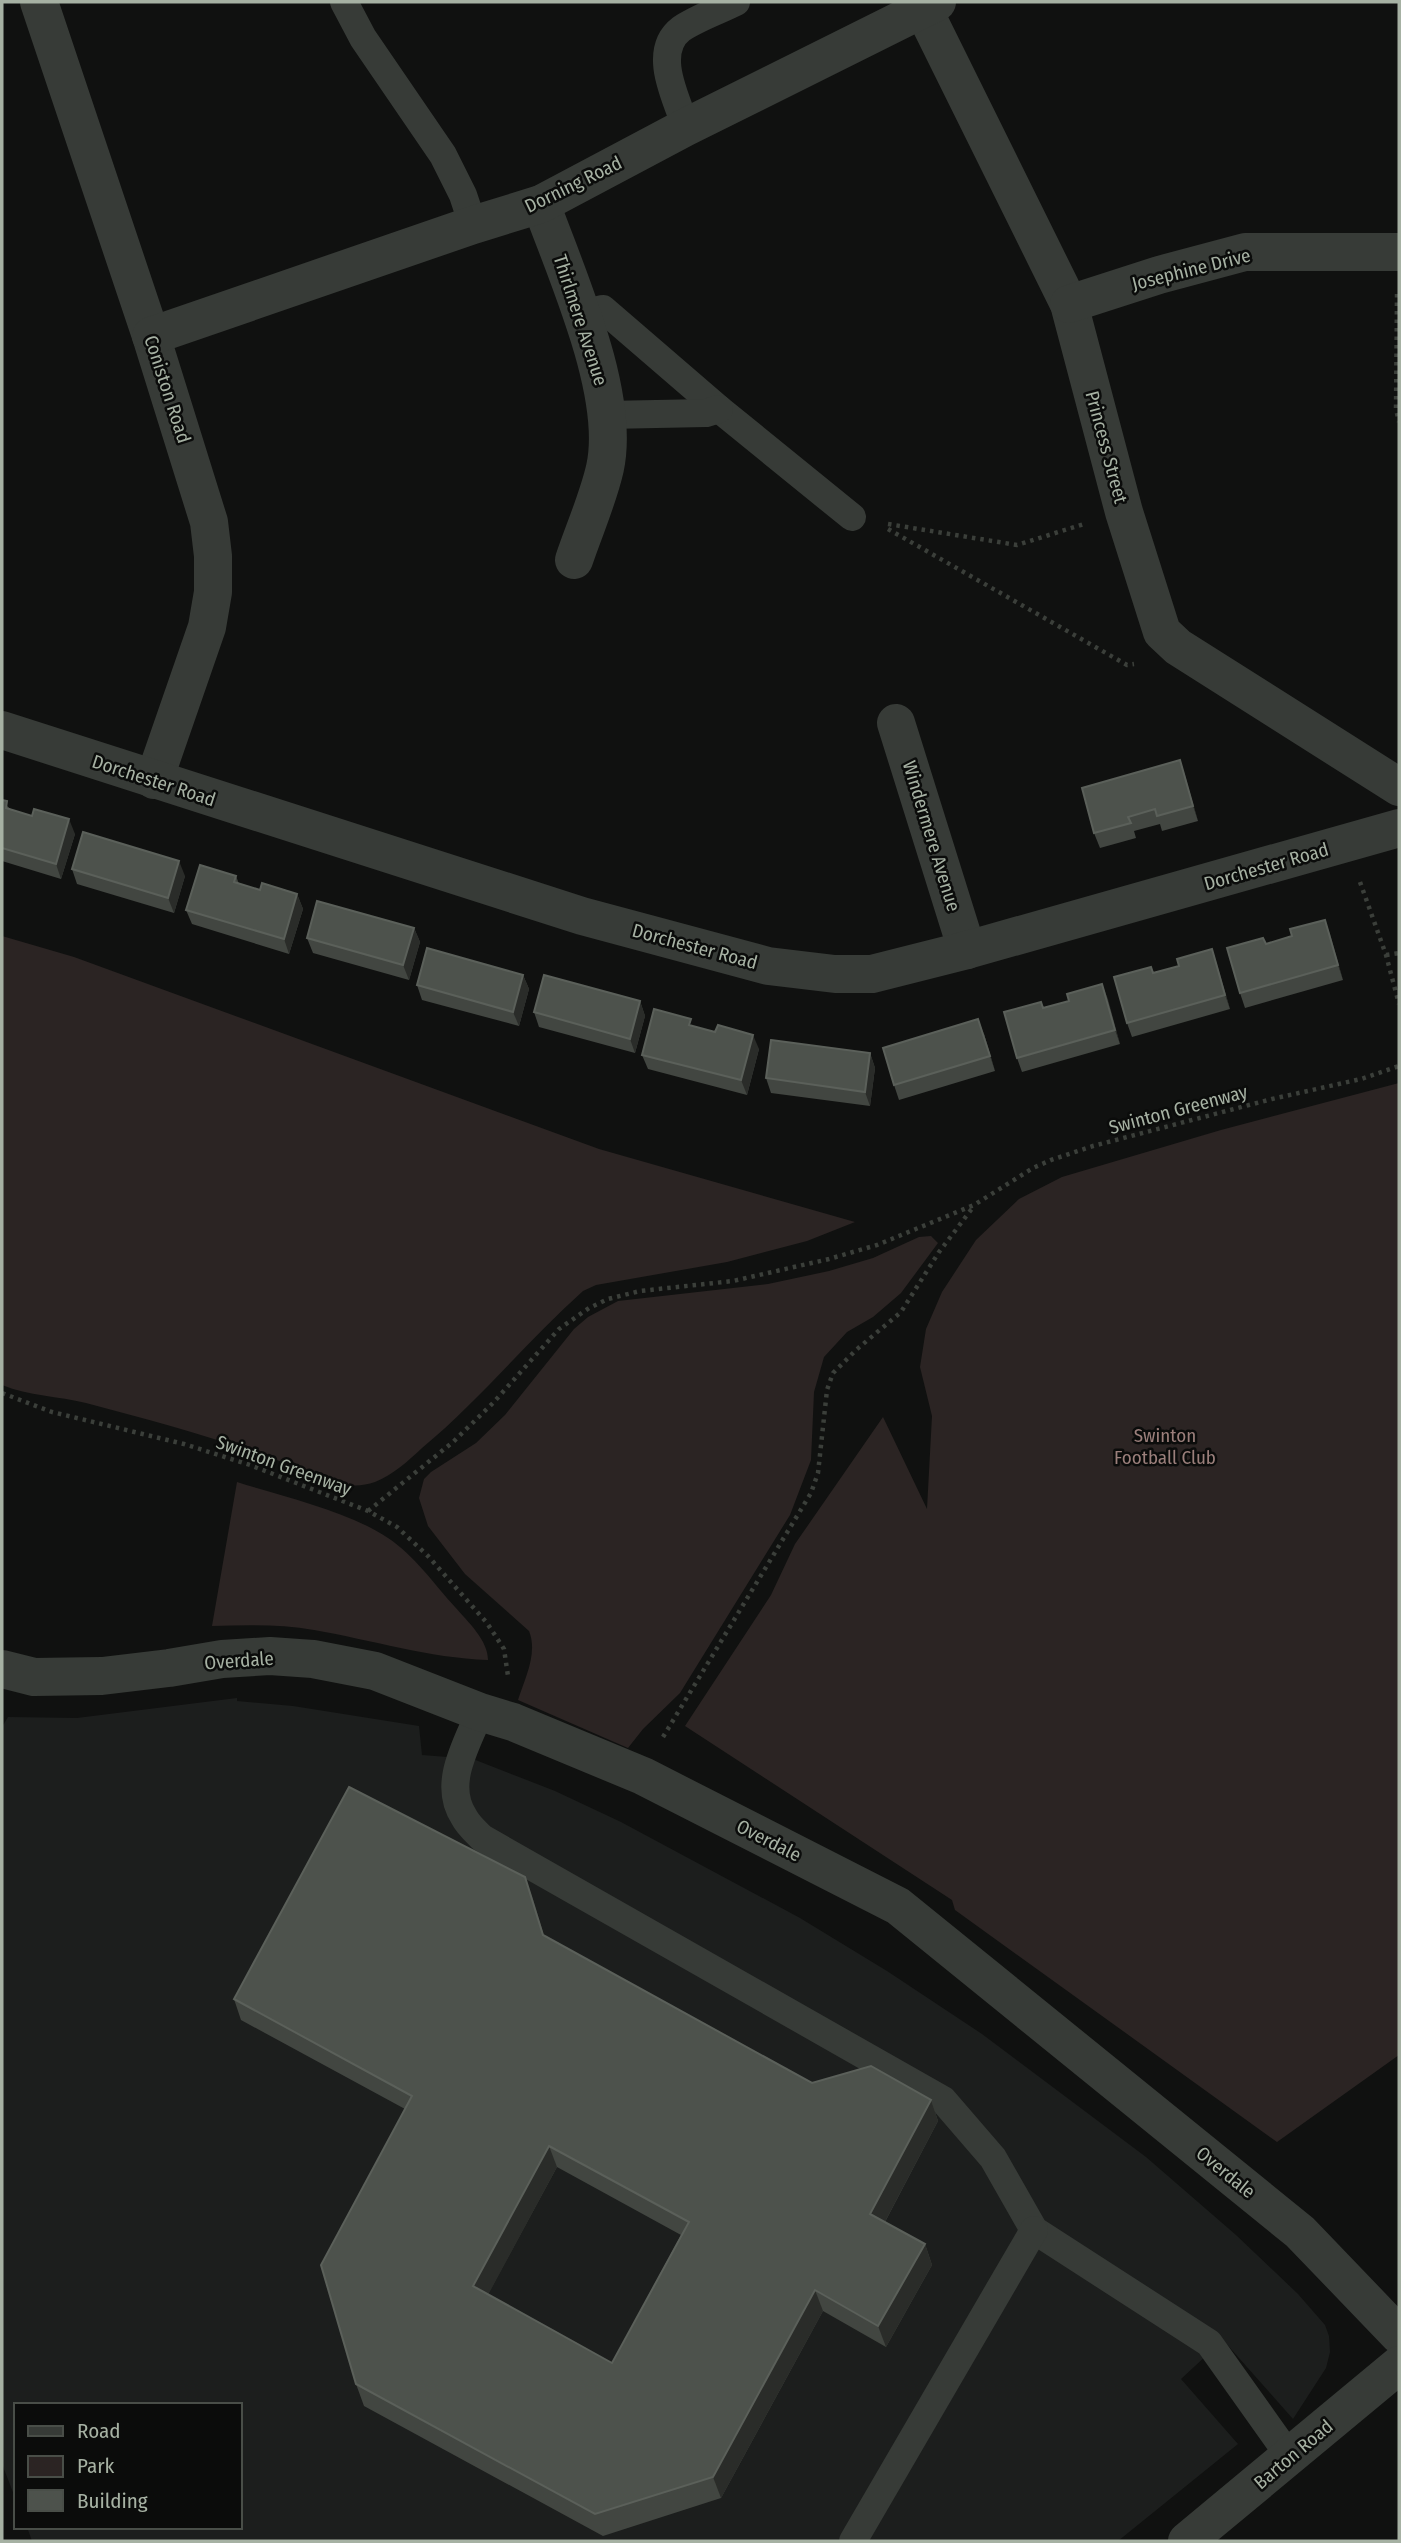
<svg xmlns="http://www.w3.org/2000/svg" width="1401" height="2543" viewBox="0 0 1401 2543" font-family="'Fira Sans Condensed',sans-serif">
	<rect width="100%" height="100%" fill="#101110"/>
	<!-- built -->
	<polygon fill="#1c1e1d" points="237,1698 237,1701 293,1706 419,1726 422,1755 473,1759 555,1791 621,1822 800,1918 887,1971 982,2034 1146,2157 1236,2235 1298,2294 1325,2325 1329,2336 1330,2352 1326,2368 1293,2419 1223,2340 1181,2379 1238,2444 1118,2541 32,2541 27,2527 240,2527 240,2405 16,2405 16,2500 2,2464 2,1727 8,1717 77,1718"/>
	<!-- green -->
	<g fill="#2b2423">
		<path d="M2 936 74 957 599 1149 855 1222 807 1241 727 1262 596 1285 583 1291C527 1341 480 1400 422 1448 408 1461 393 1475 375 1482 361 1487 347 1486 333 1482 253 1448 170 1425 86 1403 58 1396 29 1396 2 1385Z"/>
		<polygon points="1399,1083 1399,2055 1277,2142 955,1910 952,1900 685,1726 771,1595 795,1544 883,1417 927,1509 932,1416 920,1367 926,1329 942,1292 976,1240 1019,1199 1062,1177 1221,1130"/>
		<path d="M931 1236 938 1243 901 1293 873 1317 847 1332 824 1357 814 1392 811 1460 790 1515 680 1693 643 1729 628 1748 518 1700C525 1678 538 1653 529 1631L465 1574 428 1526 419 1498 424 1479 431 1472 476 1443 505 1415 574 1329 588 1317 618 1301 768 1284 829 1271 873 1258 919 1237Z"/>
		<path d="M237 1482C284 1497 348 1511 388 1538 414 1555 434 1584 455 1607 468 1622 488 1640 488 1660 429 1658 372 1640 314 1630 281 1624 246 1625 212 1626Z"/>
	</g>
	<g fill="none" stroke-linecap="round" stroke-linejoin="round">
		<!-- path -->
		<g stroke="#3b3f3a" stroke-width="4.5" stroke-dasharray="3.5 5" stroke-linecap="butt">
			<polyline points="1397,294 1396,409 1399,422"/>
			<polyline points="888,524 1017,545 1084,524"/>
			<polyline points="888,529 1127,665 1134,664"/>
			<polyline points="1360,882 1386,955 1399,1004"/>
			<polyline points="1386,955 1399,953"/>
			<polyline points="2,1393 52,1412 184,1444 250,1465 368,1511 397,1527 428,1556 487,1623 504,1649 508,1676"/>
			<polyline points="368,1511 453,1442 493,1403 559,1329 589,1308 608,1299 640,1291 733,1281 829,1259 877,1245 974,1205 1033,1168 1051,1160 1093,1146 1272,1099 1361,1079 1399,1066"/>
			<polyline points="663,1737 811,1493 818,1473 827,1390 833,1373 856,1350 901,1312 939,1252 974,1206"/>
		</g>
		<!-- service -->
		<g stroke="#373b37" stroke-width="28">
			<polyline points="344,2 363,38 443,155 463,195 473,225"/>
			<path d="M686 127C677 100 651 52 681 29 697 18 718 11 736 2"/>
			<polyline points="581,314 603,309 719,409 852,517"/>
			<polyline points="607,415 706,413 719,409"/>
			<path d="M480 1712C467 1744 442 1784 464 1817 468 1825 476 1832 482 1838L943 2100 993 2158 1034 2230 1209 2343 1290 2457"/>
			<polyline points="853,2541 1034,2230"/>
		</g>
		<!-- minor -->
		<g stroke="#373b37" stroke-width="38">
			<polyline points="39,2 151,336 209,522 213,556 213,592 207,627 154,780"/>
			<polyline points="923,9 1069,304 1124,512 1162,632 1178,647 1399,787"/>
			<path d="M541 204C567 276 621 394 605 468 598 499 584 530 574 560"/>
			<polyline points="1069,304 1159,275 1245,252 1399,252"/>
			<polyline points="151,336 473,225 541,204 686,127 937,2"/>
			<polyline points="896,723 967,950"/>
			<polyline points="2,730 582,916 768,966 835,974 872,974 967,950 1399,828"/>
			<polyline points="2,1669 34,1677 102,1676 169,1668 222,1659 270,1656 313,1659 375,1671 480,1712 513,1722 643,1776 898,1906 1300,2232 1399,2335"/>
			<polyline points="1187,2541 1399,2365"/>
		</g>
	</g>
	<!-- wall -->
	<g fill="#424641" fill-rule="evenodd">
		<polygon points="1180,760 1198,821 1162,831 1160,824 1134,831 1136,838 1100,848 1094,833"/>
		<polygon points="2,800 10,809 75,834 61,879 2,861"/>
		<polygon points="72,869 185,876 174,913 77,884"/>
		<polygon points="236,876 239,884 260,890 297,894 303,909 289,954 192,924 186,910"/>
		<polygon points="1325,920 1343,980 1245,1008 1240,993 1292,936"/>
		<polygon points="414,928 420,942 409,980 313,953 307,938"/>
		<polygon points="1212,949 1230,1009 1132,1037 1127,1023 1153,973 1179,966"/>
		<polygon points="523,975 529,989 519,1026 422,1000 417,985"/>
		<polygon points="1102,984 1120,1044 1022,1072 1017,1058 1043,1008 1069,1001"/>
		<polygon points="640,1001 645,1016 635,1053 539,1027 534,1012"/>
		<polygon points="693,1027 759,1049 747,1095 648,1069 642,1055"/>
		<polygon points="984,1034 995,1071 899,1100 894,1085"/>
		<polygon points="870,1053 875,1068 870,1106 771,1093 766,1078"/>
		<path d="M525 1877 544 1936 812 2083 931 2100 938 2121 885 2222 925 2244 932 2265 886 2347 823 2311 721 2498 603 2536 364 2406 356 2384 405 2109 241 2020 234 1999ZM557 2167 681 2235 612 2363 488 2294Z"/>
	</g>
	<!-- shaded-wall -->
	<g fill="#2a2c29">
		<polygon points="1180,760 1185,775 1198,821 1193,806"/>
		<polygon points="69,819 75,834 61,879 56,864"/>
		<polygon points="179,861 185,876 174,913 168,898"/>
		<polygon points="297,894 303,909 289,954 284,939"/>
		<polygon points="1325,920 1330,934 1343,980 1338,965"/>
		<polygon points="414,928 420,942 409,980 403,965"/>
		<polygon points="1212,949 1217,964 1230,1009 1225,995"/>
		<polygon points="523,975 529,989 519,1026 513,1012"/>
		<polygon points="1102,984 1108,999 1120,1044 1115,1030"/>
		<polygon points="640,1001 645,1016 635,1053 630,1039"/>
		<polygon points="978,1019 984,1034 995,1071 990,1056"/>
		<polygon points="753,1035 759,1049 747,1095 741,1080"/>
		<polygon points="870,1053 875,1068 870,1106 865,1092"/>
		<polygon points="525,1877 533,1899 550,1956 543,1935"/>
		<polygon points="931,2100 938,2121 878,2235 870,2214"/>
		<polygon points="549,2146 557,2167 481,2308 473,2286"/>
		<polygon points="925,2244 932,2265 886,2347 878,2326"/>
		<polygon points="815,2290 823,2311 721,2498 713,2477"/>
	</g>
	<!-- building -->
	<g fill="#4d524c" stroke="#5b605a" stroke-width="2" fill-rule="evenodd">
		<polygon points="1180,760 1193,806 1157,816 1155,809 1128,817 1131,823 1094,833 1082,788"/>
		<polygon points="2,800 7,801 6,808 32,816 34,809 69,819 56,864 2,848"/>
		<polygon points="83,832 179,861 168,898 72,869"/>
		<polygon points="200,865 236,876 234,882 260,890 262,883 297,894 284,939 186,910"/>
		<polygon points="317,901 414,928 403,965 307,938"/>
		<polygon points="1325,920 1338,965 1240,993 1227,948 1263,938 1266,944 1292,936 1290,929"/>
		<polygon points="427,948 523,975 513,1012 417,985"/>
		<polygon points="1212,949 1225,995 1127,1023 1114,977 1151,967 1153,973 1179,966 1177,959"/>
		<polygon points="544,975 640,1001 630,1039 534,1012"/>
		<polygon points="1102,984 1115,1030 1017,1058 1004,1012 1041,1002 1043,1008 1069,1001 1067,994"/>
		<polygon points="654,1009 691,1019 689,1025 715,1032 718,1025 753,1035 741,1080 642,1055"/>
		<polygon points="978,1019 990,1056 894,1085 883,1048"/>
		<polygon points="771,1040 870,1053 865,1092 766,1078"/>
		<path d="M349 1787 525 1877 543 1935 812 2083 871 2066 931 2100 870 2214 925 2244 878 2326 815 2290 713 2477 595 2514 356 2384 321 2265 412 2096 234 1999ZM549 2146 689 2222 612 2363 473 2286Z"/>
	</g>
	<g text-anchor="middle" stroke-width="5" stroke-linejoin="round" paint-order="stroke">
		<!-- street labels -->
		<g font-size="19" fill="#a6b1a3" stroke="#0b0c0b">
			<text transform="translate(573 184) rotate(-26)" y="7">Dorning Road</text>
			<text transform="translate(1191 269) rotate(-14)" y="7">Josephine Drive</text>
			<text transform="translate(581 320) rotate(72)" y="7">Thirlmere Avenue</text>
			<text transform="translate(168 389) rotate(72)" y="7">Coniston Road</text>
			<text transform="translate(1107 447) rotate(75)" y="7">Princess Street</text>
			<text transform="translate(154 780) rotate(18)" y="7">Dorchester Road</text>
			<text transform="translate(932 836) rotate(73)" y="7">Windermere Avenue</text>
			<text transform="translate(1266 866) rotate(-16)" y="7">Dorchester Road</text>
			<text transform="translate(695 946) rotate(15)" y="7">Dorchester Road</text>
			<text transform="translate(1178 1109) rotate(-15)" y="7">Swinton Greenway</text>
			<text transform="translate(284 1465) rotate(20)" y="7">Swinton Greenway</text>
			<text transform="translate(239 1660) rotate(-4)" y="7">Overdale</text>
			<text transform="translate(769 1840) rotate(27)" y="7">Overdale</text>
			<text transform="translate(1226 2172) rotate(39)" y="7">Overdale</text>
			<text transform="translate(1293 2454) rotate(-40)" y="7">Barton Road</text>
		</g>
		<!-- park labels -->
		<g font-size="19" fill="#9b7f7b" stroke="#0b0c0b">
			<text x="1165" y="1442">Swinton<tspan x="1165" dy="22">Football Club</tspan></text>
		</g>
	</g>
	<!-- border -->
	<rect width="1401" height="2543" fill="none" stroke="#a6b1a3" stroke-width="7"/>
	<!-- legend -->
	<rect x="14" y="2403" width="228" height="126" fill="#0b0c0b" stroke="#494e48" stroke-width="2"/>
	<rect x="28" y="2426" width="35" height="10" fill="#373b37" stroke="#494e48" stroke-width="2"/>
	<text x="77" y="2438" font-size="21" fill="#a6b1a3">Road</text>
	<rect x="28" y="2456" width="35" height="21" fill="#2b2423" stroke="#494e48" stroke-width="2"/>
	<text x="77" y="2473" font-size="21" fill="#a6b1a3">Park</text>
	<rect x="28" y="2490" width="35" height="21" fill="#4d524c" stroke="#494e48" stroke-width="2"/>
	<text x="77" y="2508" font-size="21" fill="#a6b1a3">Building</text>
</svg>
